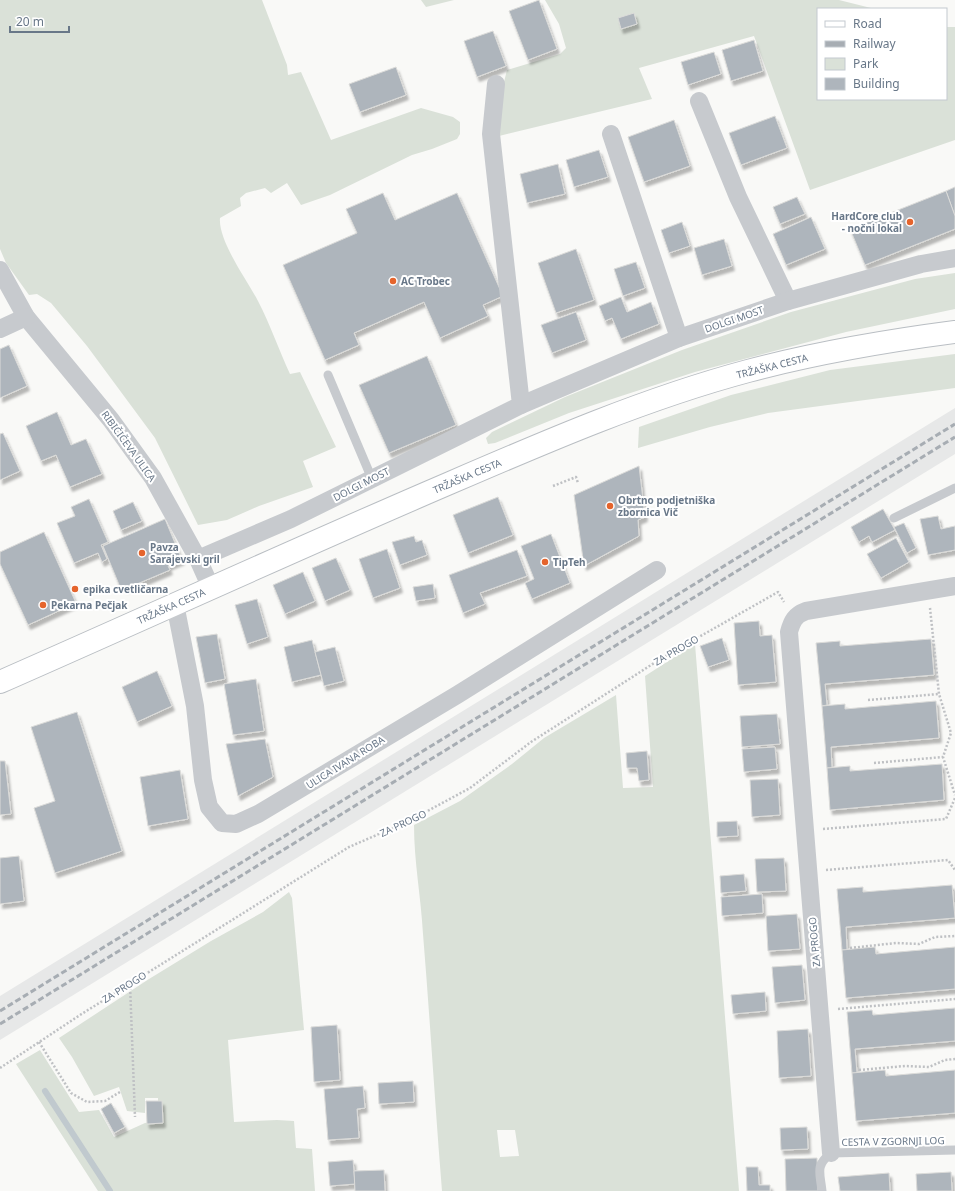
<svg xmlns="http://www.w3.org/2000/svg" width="955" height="1191" viewBox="0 0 955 1191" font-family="'Noto Sans',sans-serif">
	<defs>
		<filter id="shadow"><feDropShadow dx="2.5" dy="4.5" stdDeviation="1" flood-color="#0004"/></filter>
	</defs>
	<rect width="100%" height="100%" fill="#f9f9f7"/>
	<!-- built -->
	<polygon fill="#e7e8e8" points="955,408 955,454 0,1040 0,996"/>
	<!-- green -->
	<g fill="#dae1d8" fill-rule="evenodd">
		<path d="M0 0H262L287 65 288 75 301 72 331 140 421 108 453 117 460 122V134L457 139 432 149 412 155 330 195 301 205 287 183 271 193 265 188 246 193 240 198 241 206 220 218C218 241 247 280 258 301 270 324 279 350 290 374L300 372 336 447 303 461 313 487 259 506 227 520 198 525 155 438 87 346 51 303 37 294 29 295 6 263 0 249Z"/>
		<polygon points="421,0 454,0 426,7"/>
		<polygon points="545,0 839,0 875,9 818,9 818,99 946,99 946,27 955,27 955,140 810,190 754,36 639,68 652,99 499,136 502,90 507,70 560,54 566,48 559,24"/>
		<polygon points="955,273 955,309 846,332 695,372 569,413 495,443 488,444 486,438 492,432 565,397 682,350 791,312 915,279"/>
		<polygon points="955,354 955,388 768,413 710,427 638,448 639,427 731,395 830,370"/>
		<path d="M695 644 739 1191H442C435 1105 430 1019 423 934 421 897 414 862 414 825L460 801 512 764 544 738 616 695 623 788 653 787 645 676ZM497 1130H515L519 1156 500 1157Z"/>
		<polygon points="289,892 292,898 304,1030 228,1040 234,1122 277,1120 294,1121 296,1148 312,1149 315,1191 98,1191 16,1064 40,1050 79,1112 99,1110 114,1137 145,1123 158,1121 158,1098 145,1098 145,1113 127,1111 119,1087 94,1096 72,1057 59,1038 149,979 211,941 263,912"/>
	</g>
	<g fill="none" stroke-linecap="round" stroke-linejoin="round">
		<!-- stream -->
		<polyline stroke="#c0c9ce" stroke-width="6" points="45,1091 110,1191"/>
	</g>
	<!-- building -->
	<g fill="#aeb5bc" stroke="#dbdbd9" filter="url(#shadow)">
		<polygon points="539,0 557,49 528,60 509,11"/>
		<polygon points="634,13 637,24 621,29 618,18"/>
		<polygon points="493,31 506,66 477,77 464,41"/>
		<polygon points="754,40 763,71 731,81 722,50"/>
		<polygon points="714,52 721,74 688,85 681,62"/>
		<polygon points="396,67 406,95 360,112 349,84"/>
		<polygon points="775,116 787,148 741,165 729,133"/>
		<polygon points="674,120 690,166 644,182 628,137"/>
		<polygon points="599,150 608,177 574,187 566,160"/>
		<polygon points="558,164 565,194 527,203 520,174"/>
		<polygon points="955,187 955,216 946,191"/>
		<polygon points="946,191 955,216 955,229 865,265 850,229"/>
		<polygon points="383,193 395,220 457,193 503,296 483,305 488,316 440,338 424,302 354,333 359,345 325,360 283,265 357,233 346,209"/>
		<polygon points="797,197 805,214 780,224 773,207"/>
		<polygon points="811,217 825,249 786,265 773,234"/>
		<polygon points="682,222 690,246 669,253 661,230"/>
		<polygon points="724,239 732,266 702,275 694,248"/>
		<polygon points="576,249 594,300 556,313 538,263"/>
		<polygon points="636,262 645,288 623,296 614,269"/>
		<polygon points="621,297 627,312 651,302 659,324 621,339 612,318 605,321 599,306"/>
		<polygon points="576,312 586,340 552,353 541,325"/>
		<polygon points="9,345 27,386 0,398 0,349"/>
		<polygon points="427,356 456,425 389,453 359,385"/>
		<polygon points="57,412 71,445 86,439 102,474 70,487 56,455 41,461 26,426"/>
		<polygon points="3,433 20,471 0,480 0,434"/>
		<polygon points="639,466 645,517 638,520 639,536 584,566 574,495"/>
		<polygon points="498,497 513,535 468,553 453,515"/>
		<polygon points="89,499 108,542 101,545 107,559 102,562 98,553 74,563 57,523 75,516 71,507"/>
		<polygon points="133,502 142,521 121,530 113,511"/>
		<polygon points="883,509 895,530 872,542 869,536 859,542 851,527"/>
		<polygon points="938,516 941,529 955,526 955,550 928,555 920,519"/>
		<polygon points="165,519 182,560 168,566 170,570 125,589 123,586 120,587 103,546"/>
		<polygon points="904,523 916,548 907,553 894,527"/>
		<polygon points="44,532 76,603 28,625 0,564 0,552"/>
		<polygon points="551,534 570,583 532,599 525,583 534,579 521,546"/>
		<polygon points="414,536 416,542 422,540 427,555 400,565 392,542"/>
		<polygon points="896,538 909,562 881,578 867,554"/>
		<polygon points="387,549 400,588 373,598 359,559"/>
		<polygon points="517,550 527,576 480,593 485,604 463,613 449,575"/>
		<polygon points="336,558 350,590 325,601 312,568"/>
		<polygon points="303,572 315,601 285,614 273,585"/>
		<polygon points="433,584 435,598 416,601 413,587"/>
		<polygon points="257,599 268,637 247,644 235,605"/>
		<polygon points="759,621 760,636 772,635 776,682 738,685 734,623"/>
		<polygon points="217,634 225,679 205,683 196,637"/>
		<polygon points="722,638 729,660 708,667 700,646"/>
		<polygon points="931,639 934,675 825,684 827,705 822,706 816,643 840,641 840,646"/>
		<polygon points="312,640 321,675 292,682 284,647"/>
		<polygon points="335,647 344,681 324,686 315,652"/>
		<polygon points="157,671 172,706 137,722 122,687"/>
		<polygon points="256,679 264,731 233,735 224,684"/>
		<polygon points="936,701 939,738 831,747 832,768 827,768 822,706 845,704 845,709"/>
		<polygon points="77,712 122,851 55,873 34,808 55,801 31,727"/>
		<polygon points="777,714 780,744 742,747 740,716"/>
		<polygon points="265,739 273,777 238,796 226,744"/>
		<polygon points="775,747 777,769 744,772 742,749"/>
		<polygon points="647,751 649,780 639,781 637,768 627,768 626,753"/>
		<polygon points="0,761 5,761 11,814 0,815"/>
		<polygon points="942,764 944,800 830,810 827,768 850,766 850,771"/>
		<polygon points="180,770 188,819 148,826 140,777"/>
		<polygon points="778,779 780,815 752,817 750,780"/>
		<polygon points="737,821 738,836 717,837 717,822"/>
		<polygon points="19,856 24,901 0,904 0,858"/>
		<polygon points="784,858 786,891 757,892 755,859"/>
		<polygon points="744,874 746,891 721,893 720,876"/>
		<polygon points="952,885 955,918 846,927 847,950 842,950 837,889 863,887 863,892"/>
		<polygon points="762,894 763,913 722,916 721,897"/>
		<polygon points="797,914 800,949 768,951 766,916"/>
		<polygon points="875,947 876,954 955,947 955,989 846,998 842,950"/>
		<polygon points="802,965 805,1000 775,1003 772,967"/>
		<polygon points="765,992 766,1011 733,1014 731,995"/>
		<polygon points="955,1008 955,1041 855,1049 857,1073 852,1073 847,1012 872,1010 873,1015"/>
		<polygon points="337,1025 340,1080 314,1082 311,1027"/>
		<polygon points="808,1029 811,1076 779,1078 777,1031"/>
		<polygon points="885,1070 886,1076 955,1070 955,1113 856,1121 852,1073"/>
		<polygon points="413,1081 414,1102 379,1104 378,1083"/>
		<polygon points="363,1086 365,1108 357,1109 359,1138 328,1140 324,1089"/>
		<polygon points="146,1101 162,1101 163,1123 147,1124"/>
		<polygon points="111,1103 125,1127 114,1133 101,1109"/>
		<polygon points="807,1127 808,1149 781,1150 780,1128"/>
		<polygon points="817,1158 818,1191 786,1191 785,1159"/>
		<polygon points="353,1160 355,1184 330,1186 328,1162"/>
		<polygon points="746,1167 758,1167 759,1185 770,1185 770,1191 747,1191"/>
		<polygon points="384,1170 385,1191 355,1191 354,1171"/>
		<polygon points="951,1172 952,1191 917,1191 916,1174"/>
		<polygon points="889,1173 890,1191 840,1191 838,1177"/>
	</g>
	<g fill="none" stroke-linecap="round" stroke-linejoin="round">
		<!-- secondary casing -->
		<g stroke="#b9bec3" stroke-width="24">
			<path id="secondary" d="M0 682C141 620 281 556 422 495 529 449 636 401 748 371 816 353 886 341 955 332"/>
		</g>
		<!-- path -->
		<g stroke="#bfc1c4" stroke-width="2.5" stroke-dasharray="2 2" stroke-linecap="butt">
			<polyline points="553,486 576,477 578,483"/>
			<polyline points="930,608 939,694 951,733 943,757 955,795"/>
			<polyline points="868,700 939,694"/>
			<polyline points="874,763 943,757"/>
			<polyline points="823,829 946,819 955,798"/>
			<polyline points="826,870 948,860 955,870"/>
			<polyline points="850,948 896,943 919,944 935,937 955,936"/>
			<polyline points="130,984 135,1117"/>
			<polyline points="838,1009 955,999"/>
			<polyline points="39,1042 71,1093 87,1102 105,1101 120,1092"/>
			<polyline points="0,1068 80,1015 349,847 409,821 470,788 531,742 662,658 778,592 784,602"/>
			<polyline points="859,1070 905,1066 929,1067 945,1060 955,1059"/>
		</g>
		<!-- service -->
		<g stroke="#c7cace" stroke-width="9">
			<polyline points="328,375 372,479"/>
			<polyline points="894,518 955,488"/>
			<path d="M822 1191C820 1172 815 1166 831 1153L955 1150"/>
		</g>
		<!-- minor -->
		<g stroke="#c7cace" stroke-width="18">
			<polyline points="699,101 738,197 788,301"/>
			<polyline points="611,134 679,338"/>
			<polyline points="0,270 26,317 111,420 153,478 198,559 211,588"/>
			<polyline points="0,329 26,317"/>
			<polyline points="521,405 679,338 788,301 921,264 955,258"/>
			<polyline points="198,559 291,519 521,405 491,134 496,84"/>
			<polyline points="175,604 195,706 203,780 209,807 222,823 236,824 258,814 457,695 657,570"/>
			<path d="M831 1153 789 632C792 621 795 615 806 611L955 586"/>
		</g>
		<!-- secondary -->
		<use href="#secondary" stroke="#fff" stroke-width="22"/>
		<!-- rail -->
		<g stroke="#a7adb3" stroke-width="3" stroke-dasharray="6 3" stroke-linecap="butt">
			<polyline points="0,1011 955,424"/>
			<polyline points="0,1024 955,437"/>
		</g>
	</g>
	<!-- markers -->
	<g fill="#e5642c" stroke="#fff" stroke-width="1.5">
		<circle cx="910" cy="222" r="4"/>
		<circle cx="393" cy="281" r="4"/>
		<circle cx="610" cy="506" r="4"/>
		<circle cx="142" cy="553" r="4"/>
		<circle cx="545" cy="562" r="4"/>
		<circle cx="75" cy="589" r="4"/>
		<circle cx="43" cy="605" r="4"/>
	</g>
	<g text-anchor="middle" stroke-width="4" stroke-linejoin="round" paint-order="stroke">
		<!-- poi labels -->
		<g font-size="10" font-weight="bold" fill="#687788" stroke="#fff" text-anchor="start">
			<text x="902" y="220" text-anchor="end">HardCore club<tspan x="902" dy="12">- nočni lokal</tspan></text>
			<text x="401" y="285">AC Trobec</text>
			<text x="618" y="504">Obrtno podjetniška<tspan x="618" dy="12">zbornica Vič</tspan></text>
			<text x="150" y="551">Pavza<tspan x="150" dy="12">Sarajevski gril</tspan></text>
			<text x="553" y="566">TipTeh</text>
			<text x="83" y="593">epika cvetličarna</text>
			<text x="51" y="609">Pekarna Pečjak</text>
		</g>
		<!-- street labels -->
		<g font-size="10" fill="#687788" stroke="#fff">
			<text transform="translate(734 319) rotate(-19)" y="4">DOLGI MOST</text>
			<text transform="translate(772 366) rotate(-14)" y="4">TRŽAŠKA CESTA</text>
			<text transform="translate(129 446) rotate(54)" y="4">RIBIČIČEVA ULICA</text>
			<text transform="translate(467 476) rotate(-23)" y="4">TRŽAŠKA CESTA</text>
			<text transform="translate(361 484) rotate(-27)" y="4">DOLGI MOST</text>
			<text transform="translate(171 606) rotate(-24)" y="4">TRŽAŠKA CESTA</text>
			<text transform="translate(676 650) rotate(-30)" y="4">ZA PROGO</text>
			<text transform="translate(345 762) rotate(-32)" y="4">ULICA IVANA ROBA</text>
			<text transform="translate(403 823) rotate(-25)" y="4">ZA PROGO</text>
			<text transform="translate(814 942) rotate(-95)" y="4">ZA PROGO</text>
			<text transform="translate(124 987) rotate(-32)" y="4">ZA PROGO</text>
			<text transform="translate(893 1141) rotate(-1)" y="4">CESTA V ZGORNJI LOG</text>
		</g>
	</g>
	<!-- legend -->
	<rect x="817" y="8" width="130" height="92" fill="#ffffff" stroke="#c3c9cf"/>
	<rect x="825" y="21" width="20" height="6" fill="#ffffff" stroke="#c3c9cf"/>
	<text x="853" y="28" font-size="12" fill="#687788">Road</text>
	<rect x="825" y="41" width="20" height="6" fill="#a7adb3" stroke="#c3c9cf"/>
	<text x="853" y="48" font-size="12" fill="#687788">Railway</text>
	<rect x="825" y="58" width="20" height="12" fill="#dae1d8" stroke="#c3c9cf"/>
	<text x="853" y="68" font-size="12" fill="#687788">Park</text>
	<rect x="825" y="78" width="20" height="12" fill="#aeb5bc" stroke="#c3c9cf"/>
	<text x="853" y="88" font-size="12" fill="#687788">Building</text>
	<!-- scale -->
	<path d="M10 26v6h59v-6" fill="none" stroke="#687788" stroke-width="2"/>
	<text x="16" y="26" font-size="12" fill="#687788" stroke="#ffffff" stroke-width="3" paint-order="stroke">20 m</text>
</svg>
